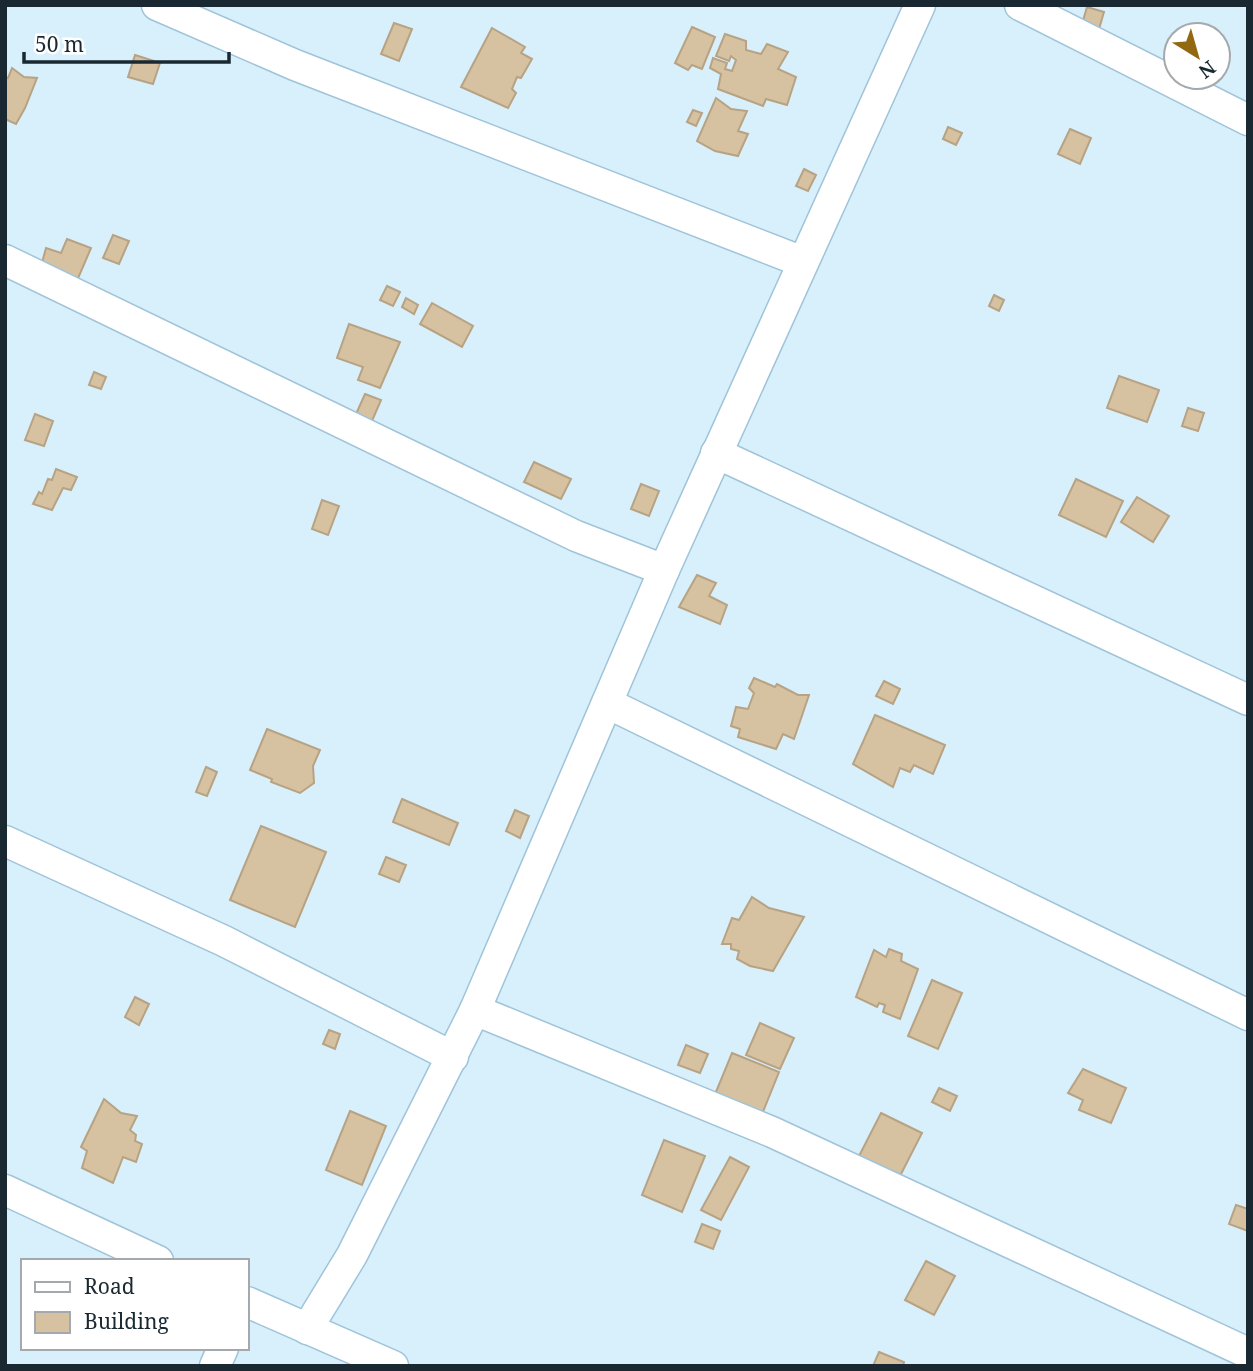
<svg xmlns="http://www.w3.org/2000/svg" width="1253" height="1371" viewBox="0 0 1253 1371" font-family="'Noto Serif',serif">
	<rect width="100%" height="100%" fill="#d8effc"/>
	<!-- building -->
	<g fill="#d6c2a1" stroke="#b7a383" stroke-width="2">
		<polygon points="1087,7 1104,12 1099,29 1082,24"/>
		<polygon points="394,23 412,29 399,61 381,54"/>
		<polygon points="692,27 715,37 702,69 692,65 688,70 675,63"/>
		<polygon points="492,28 525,47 521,53 532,59 521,78 517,77 512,89 516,93 508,108 461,87"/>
		<polygon points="725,34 746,41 746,50 761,54 767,44 788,52 778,69 796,77 787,105 766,99 763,106 718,89 721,74 710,68 713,58 727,63 725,69 732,71 736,60 731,56 729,61 716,56"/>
		<polygon points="135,55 160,63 153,84 128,77"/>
		<polygon points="12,68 24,77 37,78 25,108 16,124 5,119 5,77 8,78"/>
		<polygon points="716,98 731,109 747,111 738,131 748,134 738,156 715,151 697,141"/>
		<polygon points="693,110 702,113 696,126 687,122"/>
		<polygon points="948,127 962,133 956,145 943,139"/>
		<polygon points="1070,129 1091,138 1080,164 1058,154"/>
		<polygon points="804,169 816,175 808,191 796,186"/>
		<polygon points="113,235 129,241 119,264 103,258"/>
		<polygon points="67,239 91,248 76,283 40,270 46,248 61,253"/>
		<polygon points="387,286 400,292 393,306 380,300"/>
		<polygon points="994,295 1004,300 999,311 989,306"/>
		<polygon points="406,298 418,305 414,314 402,307"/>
		<polygon points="432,303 473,326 462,347 420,324"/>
		<polygon points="349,324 400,342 380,388 358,380 363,367 337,358"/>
		<polygon points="94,372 106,377 101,389 89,385"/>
		<polygon points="1119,376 1159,390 1147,422 1107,408"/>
		<polygon points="365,394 381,400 372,421 356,414"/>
		<polygon points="1188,408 1204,413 1198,431 1182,426"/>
		<polygon points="35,414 53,421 44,446 25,440"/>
		<polygon points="534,462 571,479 561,499 524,482"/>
		<polygon points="56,469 77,477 71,490 63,488 52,510 33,504 39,492 42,494 48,479 52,480"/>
		<polygon points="1076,479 1123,501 1106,537 1059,515"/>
		<polygon points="641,484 659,491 649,516 631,509"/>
		<polygon points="1137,497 1169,516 1153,542 1121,522"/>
		<polygon points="322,500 339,506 328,535 312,529"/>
		<polygon points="697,575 716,583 709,596 727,605 720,624 679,607"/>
		<polygon points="754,678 775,687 777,684 798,695 809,695 794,739 783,734 776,749 738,737 740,729 731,726 736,707 748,709 754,693 749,688"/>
		<polygon points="884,681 900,689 893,704 876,696"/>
		<polygon points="875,715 945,745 933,774 914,765 910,772 900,768 893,787 853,764"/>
		<polygon points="267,729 320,750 313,766 314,783 300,793 271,782 272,779 250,770"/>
		<polygon points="206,767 217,772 207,796 196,792"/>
		<polygon points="402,799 458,823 449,845 393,822"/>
		<polygon points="515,810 529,816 520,838 506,831"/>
		<polygon points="261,826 326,852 295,927 230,900"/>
		<polygon points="386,857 406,865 399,882 379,874"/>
		<polygon points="752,897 769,908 804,917 773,971 750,966 737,959 739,951 731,949 731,944 722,944 732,918 739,920"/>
		<polygon points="889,949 902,954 901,961 918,969 900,1019 883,1012 885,1005 879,1003 877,1007 856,997 874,950 886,957"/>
		<polygon points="932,980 962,993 938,1049 908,1036"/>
		<polygon points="135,997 149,1004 139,1025 125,1017"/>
		<polygon points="760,1023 794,1038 780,1069 746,1055"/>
		<polygon points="329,1030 340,1034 335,1049 323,1044"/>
		<polygon points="686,1045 708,1054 700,1073 678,1065"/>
		<polygon points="732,1053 779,1072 758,1124 711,1104"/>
		<polygon points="1083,1069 1126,1088 1111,1123 1079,1110 1083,1100 1068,1093"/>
		<polygon points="939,1088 957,1096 950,1111 932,1102"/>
		<polygon points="104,1099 121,1113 137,1116 130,1130 136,1135 135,1141 142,1144 136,1162 123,1157 113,1183 82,1168 87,1151 81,1147"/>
		<polygon points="350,1111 386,1126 362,1185 326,1170"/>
		<polygon points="881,1113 922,1133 899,1178 858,1158"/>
		<polygon points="664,1140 705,1156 682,1212 642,1195"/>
		<polygon points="730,1157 749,1167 721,1220 701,1210"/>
		<polygon points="1236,1205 1248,1209 1248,1231 1229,1224"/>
		<polygon points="702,1224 720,1231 713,1249 695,1242"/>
		<polygon points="926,1261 955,1276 934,1315 905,1300"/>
		<polygon points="879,1352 904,1362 903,1366 873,1366"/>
	</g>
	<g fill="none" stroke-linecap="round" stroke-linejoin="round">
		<!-- minor casing -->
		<g stroke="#9fc4d9" stroke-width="33">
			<g id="minor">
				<polyline points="157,5 295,65 803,262"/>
				<polyline points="1020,5 1248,120"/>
				<polyline points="5,260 576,536 664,570"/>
				<polyline points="716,453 1248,700"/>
				<polyline points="607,703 1248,1015"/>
				<polyline points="5,841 224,941 453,1057"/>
				<polyline points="475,1010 772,1132 1248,1353"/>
				<polyline points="5,1190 158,1261"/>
				<polyline points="247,1302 393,1366"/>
				<polyline points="307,1329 352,1255 475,1010 664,570 920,5"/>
				<polyline points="215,1366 223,1348"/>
			</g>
		</g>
		<!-- minor -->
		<use href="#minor" stroke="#fff" stroke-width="30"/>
	</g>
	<!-- border -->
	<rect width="1253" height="1371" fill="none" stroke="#1a2931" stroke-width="14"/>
	<!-- legend -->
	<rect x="21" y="1259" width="228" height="91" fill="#ffffff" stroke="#a3a9ad" stroke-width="2"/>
	<rect x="35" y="1282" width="35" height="10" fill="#ffffff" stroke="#a3a9ad" stroke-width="2"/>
	<text x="84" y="1294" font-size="21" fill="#1a2931">Road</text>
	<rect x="35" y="1312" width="35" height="21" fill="#d6c2a1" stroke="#a3a9ad" stroke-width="2"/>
	<text x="84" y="1329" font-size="21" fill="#1a2931">Building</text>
	<!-- north arrow -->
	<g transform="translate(1197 56) rotate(143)"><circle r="33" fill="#ffffff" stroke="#a3a9ad" stroke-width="2"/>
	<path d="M0-5L12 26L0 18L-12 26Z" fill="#926811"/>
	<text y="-10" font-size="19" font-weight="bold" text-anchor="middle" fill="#1a2931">N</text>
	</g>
	<!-- scale -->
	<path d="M24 52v10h205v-10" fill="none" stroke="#1a2931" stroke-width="3.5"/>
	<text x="35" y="52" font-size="21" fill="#1a2931" stroke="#ffffff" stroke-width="5" paint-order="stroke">50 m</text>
</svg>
